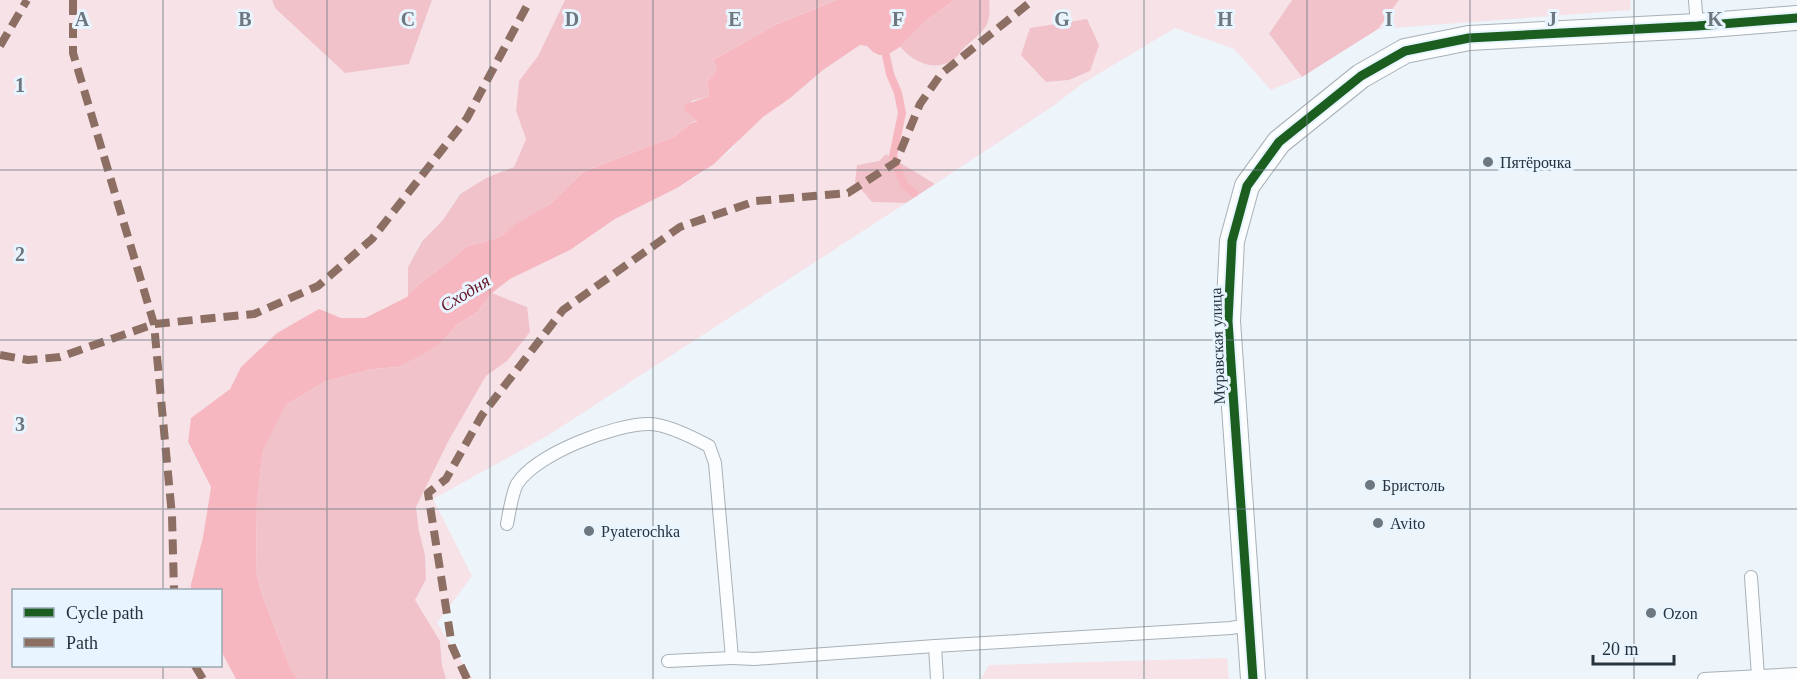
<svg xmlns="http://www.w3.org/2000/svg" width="1797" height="679" viewBox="0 0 1797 679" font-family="Georgia,serif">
	<rect width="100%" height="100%" fill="#edf4fa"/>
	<!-- green -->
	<g fill="#f6e2e7" fill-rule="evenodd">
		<polygon points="0,0 272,0 275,8 409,64 432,0 565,0 538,56 519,81 516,111 526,139 514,167 486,178 459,194 443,220 421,241 408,267 408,297 365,318 341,318 319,310 277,333 241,367 230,389 191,418 188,443 211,487 203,537 191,584 191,590 14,590 14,666 220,666 221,651 236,679 0,679"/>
		<path d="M989 0H1292L1269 35 1302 77 1271 90 1234 49 1175 28 1083 83 1053 106 935 184 887 154 879 161 857 165 872 202 906 203 547 436 433 499 472 576 437 623 473 679H446L442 665 440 641 415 600 426 578 425 555 419 531 416 507 449 440 486 376 507 361 527 307 492 293 510 279 570 250 615 219 677 188 702 173 731 150 741 137 763 117 789 99 823 70 860 45 867 46 873 52 887 54 900 47C913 61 933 73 953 60 958 57 961 50 966 46 984 30 992 27 989 0ZM1087 20 1090 71 1069 80 1046 82 1030 28Z"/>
		<polygon points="1399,0 1630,0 1631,10 1378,29"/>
		<polygon points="1227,658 1229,679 981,679 989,665"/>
	</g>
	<!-- forest -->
	<g fill="#f2c2ca">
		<polygon points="272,0 432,0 409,64 345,73 275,8"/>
		<polygon points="565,0 837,0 775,25 713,60 717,67 714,75 707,81 709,96 692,101 686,112 697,120 689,124 675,136 583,172 549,205 502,236 484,242 467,246 447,263 418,285 408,297 408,267 422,241 443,220 460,194 486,178 514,167 526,139 516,111 519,81 538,56"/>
		<path d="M954 0H989C992 27 984 30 966 46 961 50 958 57 953 60 933 73 913 61 900 47L927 20Z"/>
		<polygon points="1292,0 1399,0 1378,29 1302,77 1269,34"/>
		<polygon points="1087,19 1099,45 1090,71 1069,80 1046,82 1021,55 1030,28"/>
		<polygon points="886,154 935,184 906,203 872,202 855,182 857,165 879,161"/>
		<polygon points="492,293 527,307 530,332 507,361 486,376 449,440 416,507 419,531 425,555 426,579 415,600 440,641 442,665 446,679 298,679 291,670 263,597 256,573 257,499 263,449 286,405 326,381 373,369 397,367 441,343 457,325 477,312"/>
	</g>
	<!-- water -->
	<polygon fill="#f7b7c0" points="837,0 954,0 927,20 900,47 887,55 879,55 873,52 867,46 860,45 823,70 789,99 763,117 714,164 677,188 615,219 570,250 510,279 492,293 477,312 457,325 441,343 418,357 397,367 373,369 326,381 286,405 263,450 257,500 256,573 263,597 291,670 298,679 236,679 221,651 220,590 191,590 191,584 203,537 211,487 188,442 191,418 230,389 241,367 277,333 319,309 341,318 365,318 407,297 418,285 447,263 467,246 484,242 502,236 516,224 549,205 583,172 675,136 689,124 697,121 686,112 684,105 709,96 707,81 714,75 717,67 713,60 775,25"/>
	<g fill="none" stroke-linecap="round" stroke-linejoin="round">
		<!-- stream -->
		<polyline stroke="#f7b7c0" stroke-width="8" points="884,46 890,74 898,93 902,113 893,156 904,185 914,193"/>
		<!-- lane casing -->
		<g stroke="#a8b1b8" stroke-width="14">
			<g id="lane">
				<polyline points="1695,0 1697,26"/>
				<path d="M507 524C509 514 512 493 517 484 536 454 614 424 649 424 666 424 694 438 709 446L715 463 732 658 754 659 935 646"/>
				<polyline points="1751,577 1758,676"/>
				<polyline points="668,661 732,658"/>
				<polyline points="937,679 935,646 1231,628 1248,625"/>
				<polyline points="1704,679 1797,674"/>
			</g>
		</g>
		<!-- street casing -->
		<g stroke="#a8b1b8" stroke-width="26">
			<polyline id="street" points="1253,679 1228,321 1232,241 1247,186 1279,142 1361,76 1405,51 1469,38 1697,26 1797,18"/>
		</g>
		<!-- lane -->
		<use href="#lane" stroke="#fcfdfe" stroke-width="12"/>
		<!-- street -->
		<use href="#street" stroke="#fcfdfe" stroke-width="24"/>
		<!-- quiet -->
		<g stroke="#8d6e63" stroke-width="8" stroke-dasharray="15 8" stroke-linecap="butt">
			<polyline points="73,0 73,53 154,324 172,516 174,590"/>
			<polyline points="0,46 27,0"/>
			<polyline points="0,355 28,360 60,357 154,324 254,314 318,286 372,239 467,118 530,0"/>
			<polyline points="195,666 203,679"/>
			<polyline points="467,679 452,646 428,493 446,479 482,415 563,310 680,227 756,201 848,193 896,162 920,104 941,74 1033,0"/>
		</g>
		<!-- cycleway casing -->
		<g stroke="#e8f5ff" stroke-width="13">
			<polyline id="cycleway" points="1253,679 1228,321 1232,241 1247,186 1279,142 1361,76 1405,51 1469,38 1697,26 1797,18"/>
		</g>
		<!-- cycleway -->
		<use href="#cycleway" stroke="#1b5e20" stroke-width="9"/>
	</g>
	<!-- grid -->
	<path fill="none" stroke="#6c777f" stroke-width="1.5" stroke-opacity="0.55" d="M163 0V590M327 0V679M490 0V679M653 0V679M817 0V679M980 0V679M1144 0V679M1307 0V679M1470 0V679M1634 0V679M0 170H1797M0 340H1797M0 509H1797M163 666V679"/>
	<!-- markers -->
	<g fill="#6c777f" stroke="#e8f5ff" stroke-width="2">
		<circle cx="1488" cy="162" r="6"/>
		<circle cx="1370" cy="485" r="6"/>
		<circle cx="1378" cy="523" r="6"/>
		<circle cx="589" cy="531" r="6"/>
		<circle cx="1651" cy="613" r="6"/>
	</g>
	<g text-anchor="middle" stroke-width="6" stroke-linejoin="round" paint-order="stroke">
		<!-- poi labels -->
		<g font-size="16" fill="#27343d" stroke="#e8f5ff" text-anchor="start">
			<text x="1500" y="168">Пятёрочка</text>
			<text x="1382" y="491">Бристоль</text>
			<text x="1390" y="529">Avito</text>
			<text x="601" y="537">Pyaterochka</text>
			<text x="1663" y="619">Ozon</text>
		</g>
		<!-- street labels -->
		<g font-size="16" fill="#27343d" stroke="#e8f5ff">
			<text transform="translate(1217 346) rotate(-92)" y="6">Муравская улица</text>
		</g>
		<!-- water labels -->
		<g font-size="18" font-style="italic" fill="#671527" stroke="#e8f5ff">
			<text transform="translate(465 293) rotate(-31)" y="6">Сходня</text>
		</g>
	</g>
	<g font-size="20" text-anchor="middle" font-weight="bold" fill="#6c777f" stroke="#e8f5ff" stroke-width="6" stroke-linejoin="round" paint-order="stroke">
		<text x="82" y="26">A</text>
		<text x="245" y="26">B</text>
		<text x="408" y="26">C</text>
		<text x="572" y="26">D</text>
		<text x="735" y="26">E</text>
		<text x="898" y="26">F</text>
		<text x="1062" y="26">G</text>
		<text x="1225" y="26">H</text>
		<text x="1389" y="26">I</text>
		<text x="1552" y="26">J</text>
		<text x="1715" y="26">K</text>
		<text x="20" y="92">1</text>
		<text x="20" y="261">2</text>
		<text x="20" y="431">3</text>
	</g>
	<!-- legend -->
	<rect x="12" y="589" width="210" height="78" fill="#e8f5ff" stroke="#9ba8b1" stroke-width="1.5"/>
	<rect x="24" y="608" width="30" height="9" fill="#1b5e20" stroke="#9ba8b1" stroke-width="1.5"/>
	<text x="66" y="619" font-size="18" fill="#27343d">Cycle path</text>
	<rect x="24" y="638" width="30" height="9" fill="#8d6e63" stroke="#9ba8b1" stroke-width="1.5"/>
	<text x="66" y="649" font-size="18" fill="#27343d">Path</text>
	<!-- scale -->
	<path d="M1593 655v9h81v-9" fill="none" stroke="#27343d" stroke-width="3"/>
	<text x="1602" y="655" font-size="18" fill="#27343d" stroke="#e8f5ff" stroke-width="4.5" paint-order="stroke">20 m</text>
</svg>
